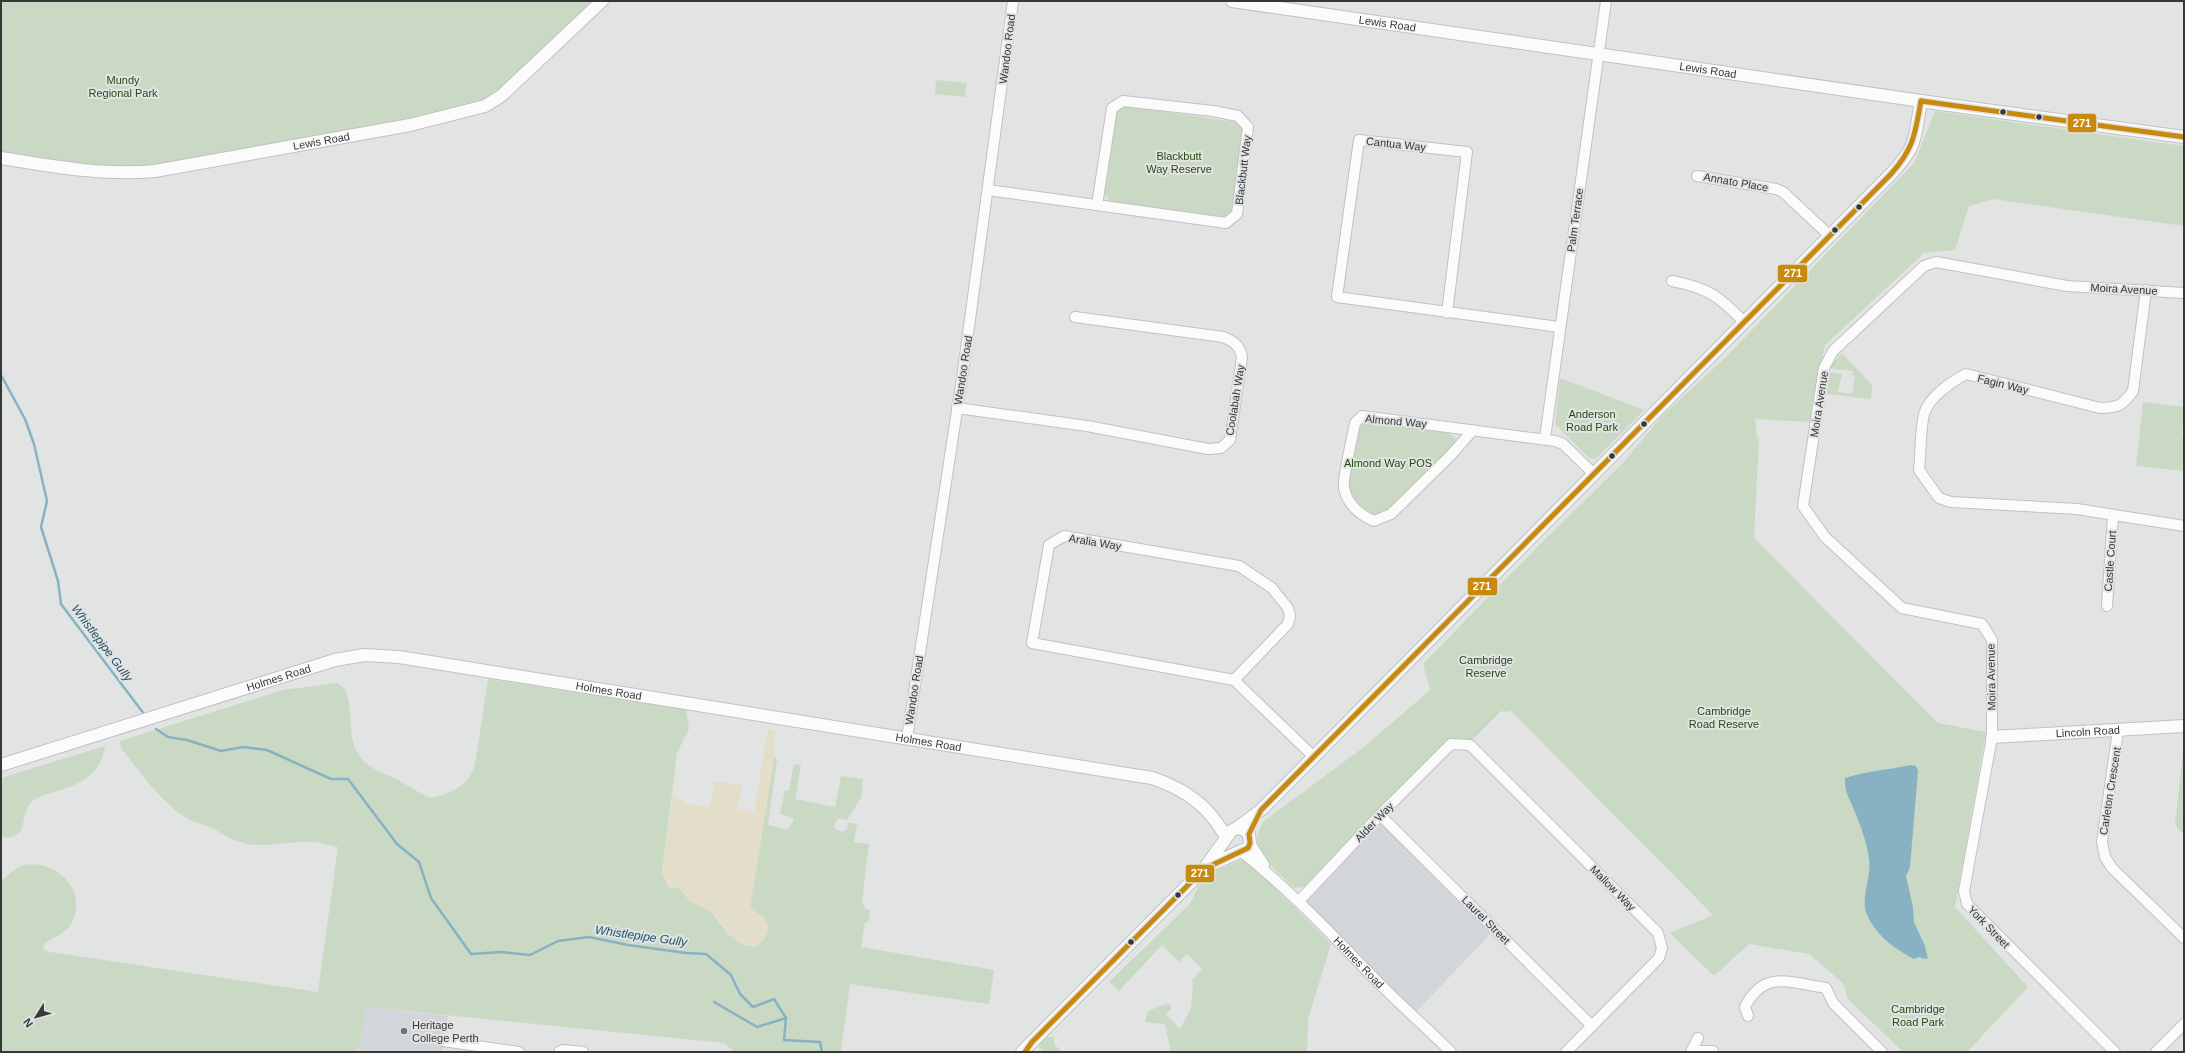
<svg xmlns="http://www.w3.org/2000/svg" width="2185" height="1053" viewBox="0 0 2185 1053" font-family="Helvetica,sans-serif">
	<rect width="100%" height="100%" fill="#e2e3e3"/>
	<!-- built -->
	<g fill="#d2d5da">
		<polygon points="1380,815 1495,929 1413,1015 1299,901"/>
		<polygon points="366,1007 448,1016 442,1052 359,1052"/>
	</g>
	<!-- green -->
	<g fill="#cad9c4">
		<polygon points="1,1 604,1 485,106 132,173 1,158"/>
		<polygon points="936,80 967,83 965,97 935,94"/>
		<polygon points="1124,106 1237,122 1243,129 1232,210 1225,217 1111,202 1104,194 1116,112"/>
		<path d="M1935 111 2184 146V226L1993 199 1969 206 1955 250 1924 253 1825 345 1812 405 1811 422 1755 419 1757 439 1759 438 1754 538 1938 723 1986 732 1955 907 2028 987 1967 1052H1903L1847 998 1844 984 1809 954 1749 944 1714 976 1670 933 1713 915 1510 710 1507 712 1501 711 1469 743 1449 742 1305 887 1294 888C1282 876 1253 853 1258 834 1259 830 1262 826 1263 822L1364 747 1430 690 1423 664 1539 545 1623 463 1662 416 1725 358 1914 163Z"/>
		<polygon points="1842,353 1872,385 1871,399 1828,394 1823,395 1827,372 1842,374 1838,392 1852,394 1855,376 1852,375 1853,371 1835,369 1841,360 1834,369 1829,367"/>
		<polygon points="1560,378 1644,410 1596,459 1589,458 1555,424"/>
		<polygon points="2143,402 2184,407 2182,436 2184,437 2184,471 2136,466"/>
		<polygon points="1366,421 1449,432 1458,442 1391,514 1374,521 1363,516 1343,487 1356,429"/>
		<path d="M488 679 686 709 689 729 677 753 662 872 675 887 680 889 693 903 699 904 711 912 730 936 762 942 768 931 759 915 750 908 774 758 777 759 768 825 786 830 792 824 794 818 780 814 785 790 789 791 794 764 801 765 795 799 835 807 841 776 863 779 861 798 847 820 838 818 834 826 836 830 843 832 847 829 848 823 857 824 854 842 869 844 862 902 865 908 870 910 868 922H865L861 947 994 970 989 1004 850 984 841 1052H734L724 1043 366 1007 360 1046 356 1052H1V880C9 876 15 867 24 865 56 859 88 891 72 922 66 935 53 936 44 944L43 949 50 952 318 992 338 847C325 844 312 840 299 842 285 843 273 845 259 845 241 845 228 838 214 829 206 825 196 823 188 819 161 803 140 772 121 748L120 741 283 690 336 683C358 691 345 732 357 752 365 767 381 772 396 779 408 785 418 793 431 798 452 793 468 786 475 765Z"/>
		<polygon points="2184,743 2184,834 2175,825"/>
		<path d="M105 746C101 777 77 785 51 793 45 795 36 797 31 802 25 809 24 822 21 831L12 837 1 838V778Z"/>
		<polygon points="1243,859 1257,870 1331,944 1308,1019 1307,1052 1171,1052 1165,1024 1145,1022 1148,1011 1168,1003 1172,1008 1166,1014 1180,1029 1191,1008 1193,983 1191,981 1202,969 1187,954 1179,962 1162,945 1119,991 1109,982 1189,905 1199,886 1213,872"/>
		<polygon points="1053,1036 1055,1045 1062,1052 1045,1052 1038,1047 1045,1038"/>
	</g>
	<!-- sand -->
	<path fill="#e3dec9" d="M768 729 775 731 774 758 750 908C754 912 759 913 763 917 774 927 766 939 757 946 731 948 728 927 712 913 706 908 700 907 693 903 682 897 685 884 669 889L662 872 672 794 685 803 710 807 714 782 742 784 738 809 754 812Z"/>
	<!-- water -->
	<path fill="#88b2c4" d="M1910 765 1916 766 1918 771 1910 867 1906 876 1913 907 1914 922 1925 946 1928 958 1925 959 1919 957 1914 959C1894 948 1879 938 1868 917 1859 900 1872 877 1869 859 1867 843 1861 827 1855 812 1850 799 1844 792 1845 778 1866 771 1888 770 1910 765Z"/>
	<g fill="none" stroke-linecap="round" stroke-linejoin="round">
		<!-- stream -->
		<g stroke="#88b2c4" stroke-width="2.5">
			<polyline points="1,375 25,419 34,444 47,501 41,527 58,581 61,604 144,714"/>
			<polyline points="156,729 168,737 187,740 221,751 243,747 267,750 331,779 348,779 397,844 419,862 431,898 471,954 501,952 530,955 558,941 589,937 628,945 686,953 706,954 731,975 740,994 753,1007 774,999 786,1018"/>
			<polyline points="714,1002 757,1027 786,1018 784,1040 820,1042 822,1052"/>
		</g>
		<!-- minor casing -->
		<g stroke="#c1c1c2" stroke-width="12">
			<g id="minor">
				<polyline points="1697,176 1776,189 1783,192 1830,236"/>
				<polyline points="988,190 1226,223 1237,214 1248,127 1238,116 1213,111 1123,101 1112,108 1097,205"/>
				<path d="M1672 281C1708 288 1719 296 1744 322"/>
				<path d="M2146 290 2133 391C2123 405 2118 408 2100 408L1966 374C1951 382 1929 397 1924 414 1920 432 1921 452 1919 470L1939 498 1951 502 2077 509 2184 526"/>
				<polyline points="1447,313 1467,152 1359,140 1337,297 1559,327"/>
				<path d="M957 408 1087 426 1208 449 1221 448 1230 440 1242 357C1240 346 1234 341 1223 337L1075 317"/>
				<path d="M1473 430 1451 455 1391 514 1374 521C1360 515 1347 504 1344 488 1342 479 1353 435 1355 423L1362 416 1555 441 1563 444 1594 474"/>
				<polyline points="1545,438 1606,1"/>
				<polyline points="2107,606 2113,516"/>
				<polyline points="1234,680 1288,624 1290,616 1288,608 1272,588 1239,566 1064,536 1049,545 1032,643 1234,680 1314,757"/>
				<polyline points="2118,731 2102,842 2105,857 2112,868 2184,938"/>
				<polyline points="907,738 963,371 1013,1"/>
				<polyline points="1380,815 1592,1026"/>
				<polyline points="1250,843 1264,865"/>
				<path id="s1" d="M1242 852C1290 890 1331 934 1374 978 1399 1004 1426 1027 1451 1052"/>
				<polyline points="1299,901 1380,815 1451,744 1470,745 1658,933 1662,948 1659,958 1566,1052"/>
				<path d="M1748 1016 1745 1007C1764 969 1791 983 1826 988L1833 1003 1882 1052"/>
				<polyline points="443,1041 519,1052"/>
				<polyline points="1692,1051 1713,1051"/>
				<polyline points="559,1052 563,1050 583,1052"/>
				<polyline points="1691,1052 1698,1038"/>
				<polyline points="2115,1052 1967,904 1964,891 1992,737 1992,640 1982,624 1902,608 1825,537 1803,506 1824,368 1833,351 1924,266 1936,262 2067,286 2184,293"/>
				<polyline points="2156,1052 2184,1024"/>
			</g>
		</g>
		<!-- tertiary casing -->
		<g stroke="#c1c1c2" stroke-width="14">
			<g id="tertiary">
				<path id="s2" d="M1232 1 1949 105 2184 137"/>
				<path id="s3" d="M1 158C51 166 104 176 155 171L410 125 485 106 501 96 602 1"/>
				<path id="s4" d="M1992 737 2184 726"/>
				<path id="s5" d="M1 765 335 660 364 655 399 657 1152 778C1176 786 1198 798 1214 819 1219 825 1221 831 1227 836"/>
				<polyline points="1208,866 1248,848 1250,843 1249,834 1243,829 1237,828"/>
				<path d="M1022 1052 1204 869 1231 831 1237 828 1261 810 1891 174C1918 145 1914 139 1921 101"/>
			</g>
		</g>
		<!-- minor -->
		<use href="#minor" stroke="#fbfbfb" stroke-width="10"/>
		<!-- tertiary -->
		<use href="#tertiary" stroke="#fbfbfb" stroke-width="12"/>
		<!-- bus-1 casing -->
		<g stroke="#e1e3e4" stroke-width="8">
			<g id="bus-1">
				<polyline points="1921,101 2184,137"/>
				<path d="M1025 1052 1032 1042 1204 869 1248 848 1250 843 1249 834 1261 810 1891 174C1914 148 1915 134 1921 101"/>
			</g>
		</g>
		<!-- bus-1 -->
		<use href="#bus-1" stroke="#c78a0e" stroke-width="5"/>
	</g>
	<!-- markers -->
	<g fill="#363737" stroke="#e1e3e4" stroke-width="1.5">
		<circle cx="2003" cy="112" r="3.5"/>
		<circle cx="2039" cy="117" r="3.5"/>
		<circle cx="1859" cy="207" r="3.5"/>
		<circle cx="1835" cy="230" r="3.5"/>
		<circle cx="1644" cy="424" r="3.5"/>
		<circle cx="1612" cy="456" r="3.5"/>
		<circle cx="1178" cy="895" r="3.5"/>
		<circle cx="1131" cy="942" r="3.5"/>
	</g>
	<circle fill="#727373" stroke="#e1e3e4" stroke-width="1.5" cx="404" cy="1031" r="4"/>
	<g text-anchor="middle" stroke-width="4" stroke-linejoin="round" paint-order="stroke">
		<!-- street labels -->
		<g font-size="11" fill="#363737" stroke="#e1e3e4">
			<text dy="4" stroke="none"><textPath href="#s2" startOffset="157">Lewis Road</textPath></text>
			<text transform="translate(1007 49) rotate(-83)" y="4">Wandoo Road</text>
			<text dy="4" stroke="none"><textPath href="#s2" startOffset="481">Lewis Road</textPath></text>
			<text dy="4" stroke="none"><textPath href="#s3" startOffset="324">Lewis Road</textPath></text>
			<text transform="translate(1396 144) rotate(6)" y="4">Cantua Way</text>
			<text transform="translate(1243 170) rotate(-83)" y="4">Blackbutt Way</text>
			<text transform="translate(1736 182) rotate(10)" y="4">Annato Place</text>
			<text transform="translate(1575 220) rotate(-82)" y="4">Palm Terrace</text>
			<text transform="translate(2124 289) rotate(3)" y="4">Moira Avenue</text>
			<text transform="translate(963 370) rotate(-81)" y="4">Wandoo Road</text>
			<text transform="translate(2003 384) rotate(14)" y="4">Fagin Way</text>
			<text transform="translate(1235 400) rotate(-81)" y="4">Coolabah Way</text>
			<text transform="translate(1819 404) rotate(-81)" y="4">Moira Avenue</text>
			<text transform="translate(1396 421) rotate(5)" y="4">Almond Way</text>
			<text transform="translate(1095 542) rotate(9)" y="4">Aralia Way</text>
			<text transform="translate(2110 561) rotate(-86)" y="4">Castle Court</text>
			<text dy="4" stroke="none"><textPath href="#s5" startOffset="291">Holmes Road</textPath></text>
			<text transform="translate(1991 677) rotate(-91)" y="4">Moira Avenue</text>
			<text transform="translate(914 690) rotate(-81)" y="4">Wandoo Road</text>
			<text dy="4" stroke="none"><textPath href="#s5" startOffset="627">Holmes Road</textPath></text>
			<text dy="4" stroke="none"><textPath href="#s4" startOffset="96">Lincoln Road</textPath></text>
			<text dy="4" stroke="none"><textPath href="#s5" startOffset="951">Holmes Road</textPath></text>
			<text transform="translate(2110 791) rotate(-81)" y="4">Carleton Crescent</text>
			<text transform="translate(1374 822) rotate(-46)" y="4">Alder Way</text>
			<text transform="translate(1613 888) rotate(45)" y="4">Mallow Way</text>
			<text transform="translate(1486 920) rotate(45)" y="4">Laurel Street</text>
			<text transform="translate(1989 927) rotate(46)" y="4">York Street</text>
			<text dy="4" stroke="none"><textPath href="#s1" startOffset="161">Holmes Road</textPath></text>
		</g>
		<!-- park labels -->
		<g font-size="11" fill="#234c0c" stroke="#e1e3e4">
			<text x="123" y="84">Mundy<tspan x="123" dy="13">Regional Park</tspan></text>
			<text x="1179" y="160">Blackbutt<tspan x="1179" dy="13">Way Reserve</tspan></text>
			<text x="1592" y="418">Anderson<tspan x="1592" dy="13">Road Park</tspan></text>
			<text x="1388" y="467">Almond Way POS</text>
			<text x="1486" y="664">Cambridge<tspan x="1486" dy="13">Reserve</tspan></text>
			<text x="1724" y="715">Cambridge<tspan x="1724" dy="13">Road Reserve</tspan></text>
			<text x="1918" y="1013">Cambridge<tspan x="1918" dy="13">Road Park</tspan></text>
		</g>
		<!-- poi labels -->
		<g font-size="11" fill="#363737" stroke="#e1e3e4" text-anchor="start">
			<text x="412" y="1029">Heritage<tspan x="412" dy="13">College Perth</tspan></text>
		</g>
		<!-- water labels -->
		<g font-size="12" font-style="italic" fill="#1e5063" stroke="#e1e3e4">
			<text transform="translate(102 643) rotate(53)" y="4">Whistlepipe Gully</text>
			<text transform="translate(641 936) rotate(8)" y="4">Whistlepipe Gully</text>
		</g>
	</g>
	<g stroke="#e1e3e4" stroke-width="1.5">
		<rect x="2067" y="113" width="30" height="20" rx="4" fill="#c78a0e"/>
		<rect x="1777" y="264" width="31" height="19" rx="4" fill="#c78a0e"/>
		<rect x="1467" y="577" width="31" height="19" rx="4" fill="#c78a0e"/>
		<rect x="1185" y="864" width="30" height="19" rx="4" fill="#c78a0e"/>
	</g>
	<g font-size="11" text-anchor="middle" font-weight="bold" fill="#fff">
		<text x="2082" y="127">271</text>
		<text x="1793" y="277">271</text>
		<text x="1482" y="590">271</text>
		<text x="1200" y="877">271</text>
	</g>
	<!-- border -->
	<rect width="2185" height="1053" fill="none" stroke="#363737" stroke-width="4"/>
	<!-- north arrow -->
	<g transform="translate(36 1017) rotate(233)" stroke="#e1e3e4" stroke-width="3" paint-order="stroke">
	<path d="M0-3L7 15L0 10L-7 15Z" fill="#363737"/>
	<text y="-6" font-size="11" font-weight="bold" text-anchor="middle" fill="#363737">N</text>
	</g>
</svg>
